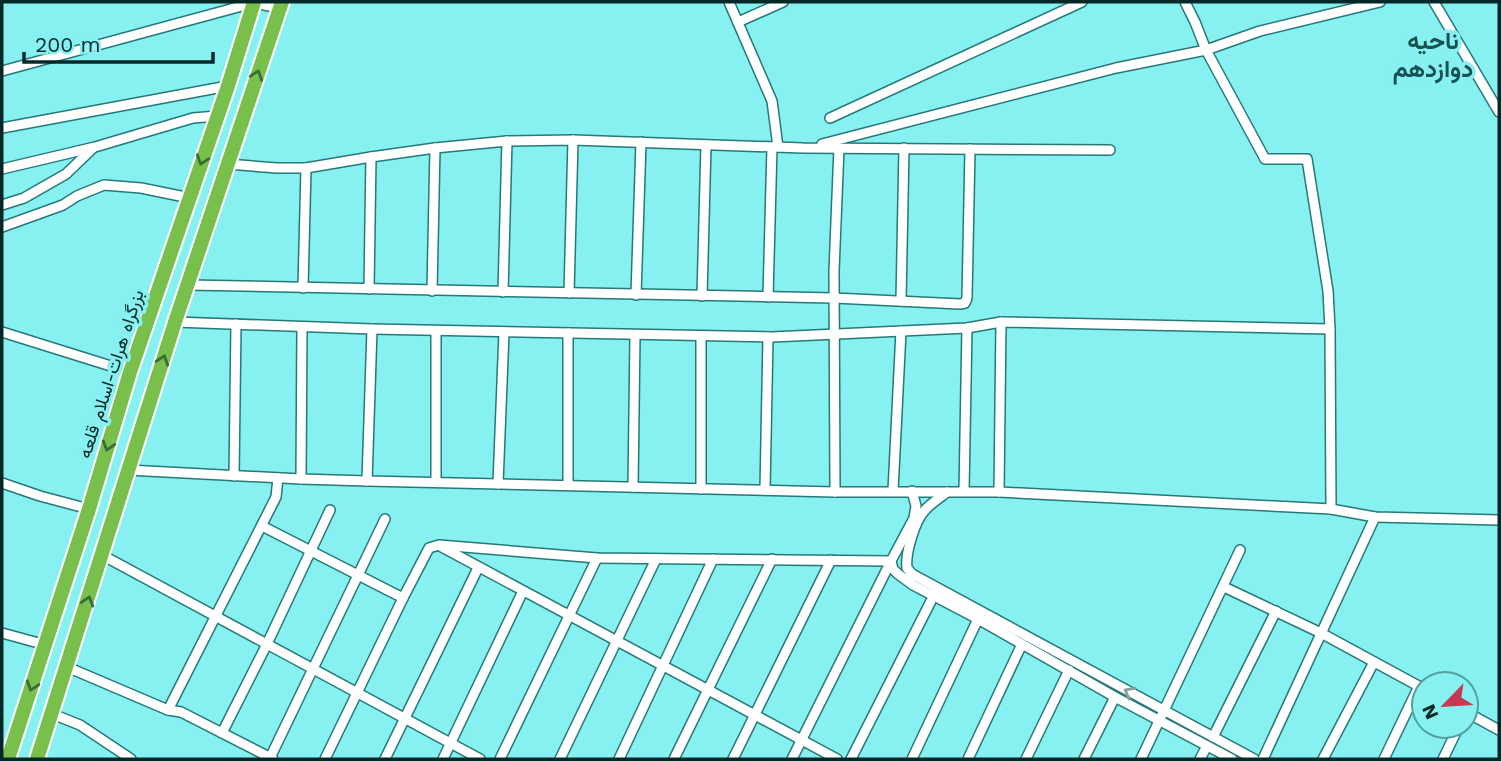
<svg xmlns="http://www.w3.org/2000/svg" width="1501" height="761" viewBox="0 0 1501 761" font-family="'Work Sans',Vazirmatn,sans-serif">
	<rect width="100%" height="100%" fill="#87f0f0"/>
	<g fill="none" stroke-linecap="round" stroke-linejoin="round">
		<!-- minor casing -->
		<g stroke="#257979" stroke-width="12">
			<g id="minor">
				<polyline points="729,2 772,101 778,147"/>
				<polyline points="1185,2 1195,22 1206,50 1265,159 1307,159 1328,291 1330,329 1331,509"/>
				<polyline points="1434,2 1499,112"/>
				<polyline points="738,22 783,2"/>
				<polyline points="2,71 253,3 280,8"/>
				<polyline points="830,118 1082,2"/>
				<polyline points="2,128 228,86"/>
				<polyline points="822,144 1116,68 1206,50 1260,31 1380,2"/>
				<polyline points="227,164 277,168 306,168 371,157 435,148 507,141 573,140 803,148 1110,150"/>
				<polyline points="2,169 95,147 193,118 217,116"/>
				<polyline points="2,205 24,198 66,174 93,148"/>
				<polyline points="2,227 63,205 77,196 104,185 141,188 190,198"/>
				<polyline points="188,285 834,298 960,304 965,303 967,298 970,149"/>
				<polyline points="303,288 306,168"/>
				<polyline points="369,289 371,157"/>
				<polyline points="432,291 435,148"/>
				<polyline points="503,292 507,141"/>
				<polyline points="569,293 573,140"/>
				<polyline points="636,295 641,142"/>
				<polyline points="702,296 706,145"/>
				<polyline points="768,297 772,147"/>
				<polyline points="901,301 904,148"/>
				<polyline points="175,322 372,329 772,337 967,328 1001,322 1330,329"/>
				<polyline points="436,331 436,482"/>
				<polyline points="2,332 130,372"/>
				<polyline points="128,470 301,479 367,481 835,492 999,492 1331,509 1375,517 1499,520"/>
				<polyline points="234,476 236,324"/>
				<polyline points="301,479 302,327"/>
				<polyline points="367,481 372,329"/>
				<polyline points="2,483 40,496 89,509"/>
				<polyline points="498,484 504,332"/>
				<polyline points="568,485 568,333"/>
				<polyline points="633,487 635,335"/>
				<polyline points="701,489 701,336"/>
				<polyline points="765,490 768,337"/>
				<polyline points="893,491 901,331"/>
				<polyline points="912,491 916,506 914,518 891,561 893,569 898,574 913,585 978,619 1115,697 1232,759"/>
				<polyline points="964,491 967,328"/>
				<polyline points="835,492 834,271 839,148"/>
				<path d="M947 492C940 498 931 503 925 510 915 520 905 554 907 568L912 574 1254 759"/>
				<polyline points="999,492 1001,322"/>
				<polyline points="262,526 403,598"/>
				<polyline points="440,546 837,759"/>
				<polyline points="102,555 480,759"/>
				<polyline points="1224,587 1321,633 1424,689"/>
				<polyline points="2,633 46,645"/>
				<polyline points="67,667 168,710 181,712 273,759"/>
				<polyline points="168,710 276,497 278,478"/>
				<polyline points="1466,712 1499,730"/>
				<polyline points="50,713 80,725 131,759"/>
				<polyline points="222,733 267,644 330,510"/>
				<polyline points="1213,737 1276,611"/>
				<polyline points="270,758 385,519"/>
				<polyline points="325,759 403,598 429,548 439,545 597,558 891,561 792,759"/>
				<polyline points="385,759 478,568"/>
				<polyline points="443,759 523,591"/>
				<polyline points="500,759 597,558"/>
				<polyline points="560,759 656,559"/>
				<polyline points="619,759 713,559"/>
				<polyline points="674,759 772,559"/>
				<polyline points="733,759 831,560"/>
				<polyline points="851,759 934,595"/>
				<polyline points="912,759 978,619"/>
				<polyline points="968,759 1022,644"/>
				<polyline points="1026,759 1069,670"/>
				<polyline points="1084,759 1115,697"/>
				<polyline points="1141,759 1240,550"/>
				<polyline points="1200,759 1207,746"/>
				<polyline points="1263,759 1375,517"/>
				<polyline points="1323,759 1374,662"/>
				<polyline points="1384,759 1419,686"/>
				<polyline points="1443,759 1459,726"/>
			</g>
		</g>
		<!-- highway casing -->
		<g stroke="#fff" stroke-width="18">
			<g id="highway">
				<polyline points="8,759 89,509 130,372 228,86 254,2"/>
				<polyline points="37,759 175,322 282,2"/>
			</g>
		</g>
		<!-- minor -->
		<use href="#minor" stroke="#fff" stroke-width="9"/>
		<!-- highway -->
		<use href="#highway" stroke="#78c04b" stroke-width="14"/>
	</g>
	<!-- one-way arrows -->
	<defs><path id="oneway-chevron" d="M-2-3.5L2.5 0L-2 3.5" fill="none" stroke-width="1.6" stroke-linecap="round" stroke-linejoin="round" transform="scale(1.75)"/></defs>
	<g stroke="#386c38">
		<use href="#oneway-chevron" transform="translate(257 75) rotate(-71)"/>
		<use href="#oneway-chevron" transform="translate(202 160) rotate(109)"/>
		<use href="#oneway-chevron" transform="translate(163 360) rotate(-72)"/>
		<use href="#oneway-chevron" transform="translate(108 446) rotate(107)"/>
		<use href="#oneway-chevron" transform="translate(88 601) rotate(-73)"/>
		<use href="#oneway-chevron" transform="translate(32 686) rotate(108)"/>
	</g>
	<use stroke="#8e9e9e" href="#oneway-chevron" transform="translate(1129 692) rotate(-151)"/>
	<g text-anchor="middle" stroke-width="7" stroke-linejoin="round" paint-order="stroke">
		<!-- street labels -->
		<g font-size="18" fill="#042828" stroke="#87f0f0">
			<text transform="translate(111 374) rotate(-72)" y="6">بزرگراه هرات-اسلام قلعه</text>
		</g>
		<!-- district labels -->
		<g font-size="24" font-weight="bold" fill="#175152" stroke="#87f0f0">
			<text x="1433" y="49">ناحیه<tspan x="1433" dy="28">دوازدهم</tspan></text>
		</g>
	</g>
	<!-- border -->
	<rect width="1501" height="761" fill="none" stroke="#042828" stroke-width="7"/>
	<!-- north arrow -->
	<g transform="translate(1445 705) rotate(245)"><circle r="33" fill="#87f0f0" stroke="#53a0a0" stroke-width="2"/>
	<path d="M0-5L12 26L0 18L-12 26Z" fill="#c83851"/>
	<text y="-10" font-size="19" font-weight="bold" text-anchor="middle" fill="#042828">N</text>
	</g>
	<!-- scale -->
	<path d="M24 52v10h189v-10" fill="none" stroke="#042828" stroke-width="3.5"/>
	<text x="35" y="52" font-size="21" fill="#042828" stroke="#87f0f0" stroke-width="5" paint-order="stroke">200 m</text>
</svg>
